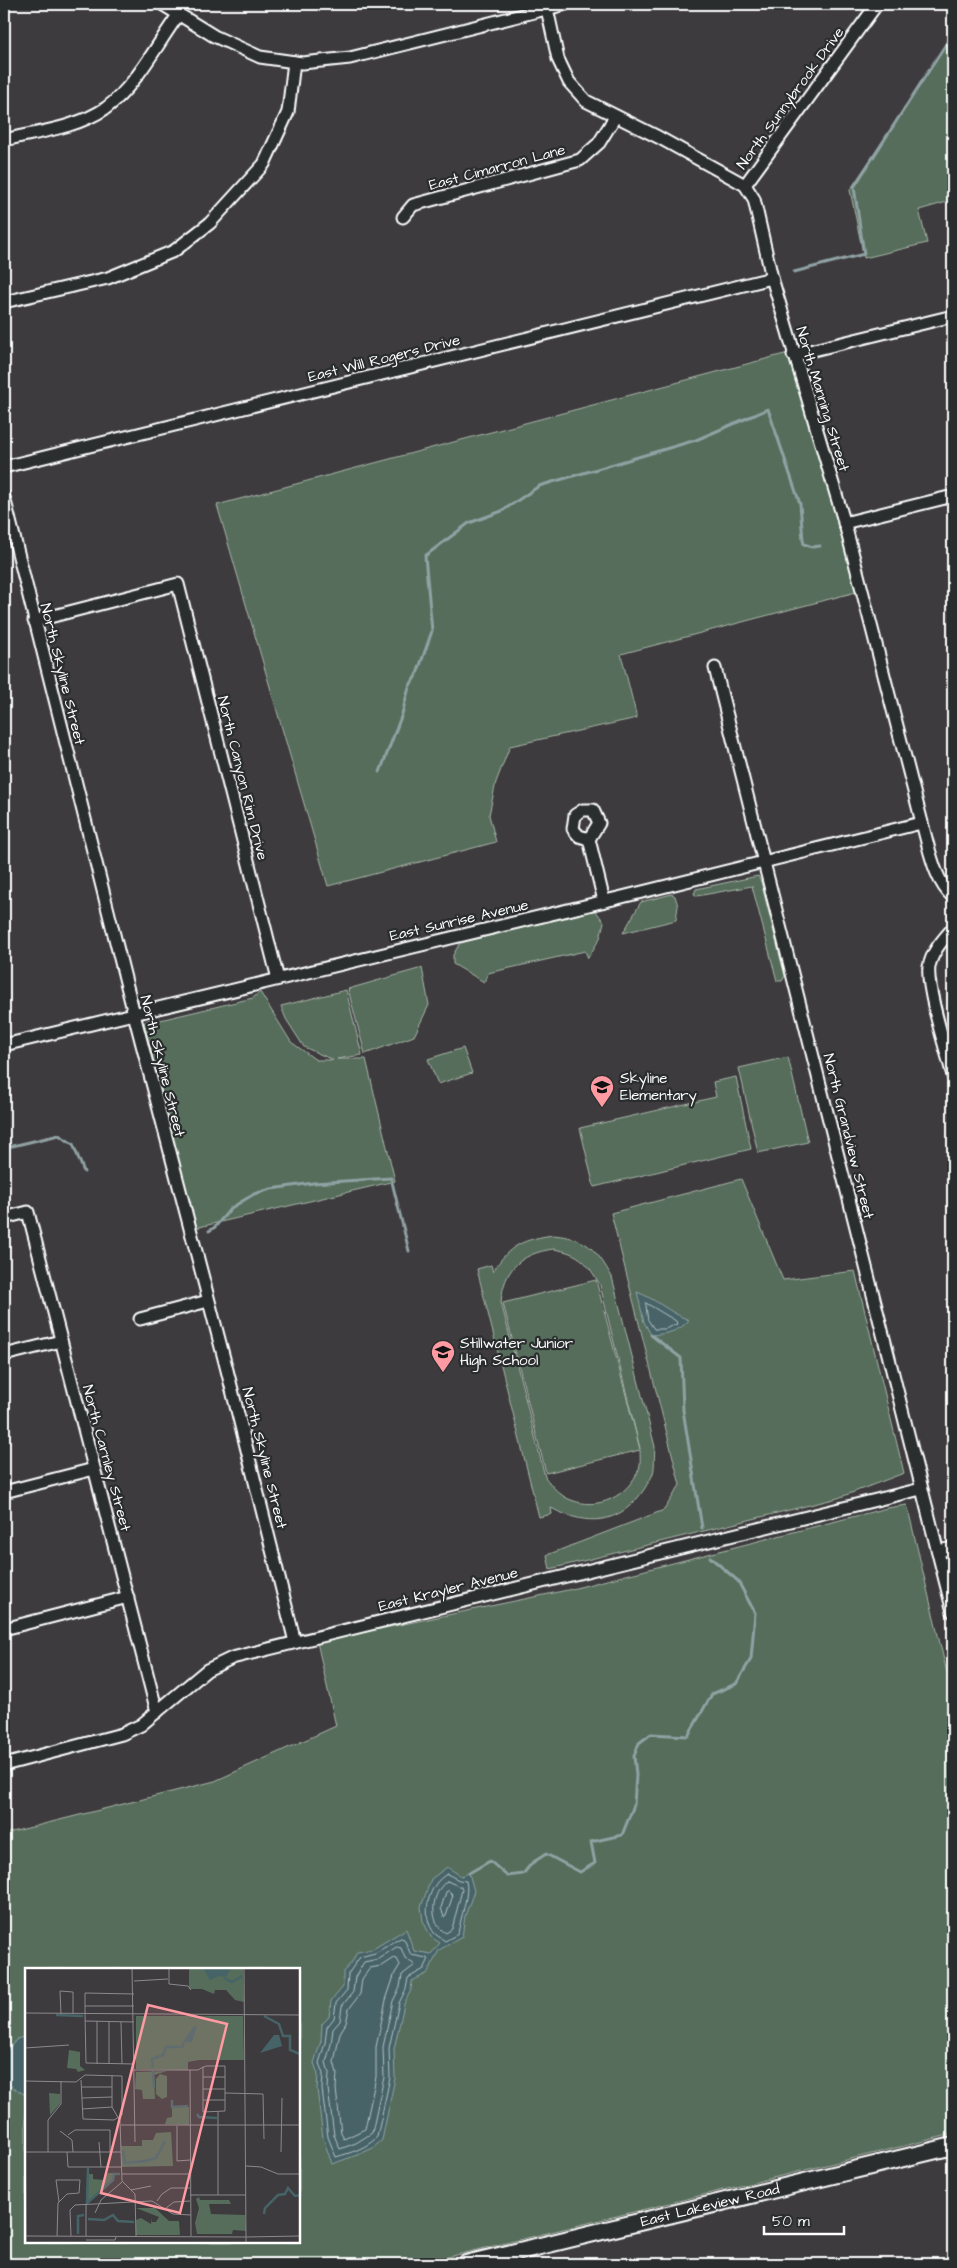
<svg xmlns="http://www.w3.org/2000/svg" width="957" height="2268" viewBox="0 0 957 2268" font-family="'Architects Daughter',sans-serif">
	<rect width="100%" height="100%" fill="#3e3b3e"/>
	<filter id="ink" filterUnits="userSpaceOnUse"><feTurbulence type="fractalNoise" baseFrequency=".02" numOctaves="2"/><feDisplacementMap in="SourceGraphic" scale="10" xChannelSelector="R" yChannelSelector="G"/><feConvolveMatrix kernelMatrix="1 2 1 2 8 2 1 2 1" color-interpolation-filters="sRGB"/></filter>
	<g filter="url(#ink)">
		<!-- green -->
		<g fill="#556d5a" stroke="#aab6ac" fill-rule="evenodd">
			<polygon points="953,36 953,157 949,158 947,202 919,210 927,243 864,258 850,190"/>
			<polygon points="792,352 856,592 621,654 637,718 510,746 496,782 489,815 496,842 328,886 217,505"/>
			<polygon points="758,876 761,882 785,976 782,981 777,981 752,886 697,896 694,894 696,889"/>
			<polygon points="672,894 675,896 678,906 676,920 623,933 641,902"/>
			<polygon points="595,910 604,922 600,938 588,958 585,951 488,973 484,982 453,964 453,955 460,943"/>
			<polygon points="422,968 429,1005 414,1036 365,1054 348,989"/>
			<polygon points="346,990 362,1055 337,1059 366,1059 395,1181 195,1228 144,1023 152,1018 156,1021 253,998 260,992 291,1042 316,1060 333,1060 304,1047 286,1019 281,1006"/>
			<polygon points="463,1048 472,1073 438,1084 428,1059"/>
			<polygon points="788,1057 808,1142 758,1153 739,1068"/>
			<polygon points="736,1077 751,1149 594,1187 580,1128 716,1097 713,1082"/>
			<polygon points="741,1179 783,1280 855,1271 904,1473 838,1498 550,1569 547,1555 664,1510 680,1485 611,1213"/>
			<path d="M553 1235C587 1238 596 1249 612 1277L655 1447C654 1456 655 1467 653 1474 651 1479 647 1484 645 1488 621 1525 588 1527 551 1508L552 1514 539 1517 477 1269 491 1265 493 1272C508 1245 525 1239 553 1235ZM553 1249C580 1253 587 1262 600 1285L640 1449 596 1280 503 1303 546 1473 640 1450C640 1455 641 1464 639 1469 628 1496 599 1511 571 1500 560 1496 552 1486 545 1477L501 1302C504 1269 520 1254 553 1249Z"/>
			<path d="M907 1505 953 1698V2134L420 2264H4V1834L215 1781 336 1726 317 1642 568 1590 887 1508ZM26 1969H299V2242H26Z"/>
		</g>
		<!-- water -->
		<g fill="#466468" stroke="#90a2a4">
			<path d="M637 1292C656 1299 670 1313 689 1320 679 1332 666 1334 651 1335L644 1322Z"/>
			<polygon points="447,1867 461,1876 469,1873 474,1891 465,1916 462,1937 439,1950 428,1973 412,1981 411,1990 404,2004 394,2049 395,2078 382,2140 373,2148 360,2154 332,2164 323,2138 317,2089 318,2074 314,2063 321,2041 322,2024 329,2017 331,2001 343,1987 343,1972 352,1962 357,1952 373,1949 406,1929 414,1951 431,1954 440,1943 431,1937 423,1921 421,1907 431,1879"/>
			<path d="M26 2036V2095C3 2084 4 2079 4 2054L17 2039Z"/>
		</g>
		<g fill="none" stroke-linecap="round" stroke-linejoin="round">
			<!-- shore -->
			<g stroke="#b5c1c3" stroke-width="1">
				<polygon points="646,1303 676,1321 677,1324 665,1329 654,1329 648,1320"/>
				<path d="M447 1874 459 1880 466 1881C470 1893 460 1919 458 1934L445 1941C442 1939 438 1936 435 1934 420 1916 428 1884 447 1874Z"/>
				<path d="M447 1881 461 1887 462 1890 452 1929 446 1933C428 1923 431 1892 447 1881Z"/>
				<polygon points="449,1891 453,1895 446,1916 444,1917 441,1908 446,1892"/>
				<path d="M401 1938 404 1939 411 1955 427 1958 428 1961 424 1969 408 1978 406 1989 399 2003 389 2048 390 2078 377 2137C367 2148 350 2153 336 2157L328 2137 322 2089 323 2074 319 2063 325 2043 327 2027 334 2018 336 2003 347 1990 348 1974 360 1957 375 1953Z"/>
				<polygon points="397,1947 401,1948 405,1958 415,1965 402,1975 400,1987 393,2001 383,2047 384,2077 372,2133 356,2143 340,2149 334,2135 328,2089 329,2073 326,2062 331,2044 333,2029 340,2021 342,2006 353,1992 355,1977 364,1962 378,1959"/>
				<polygon points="394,1958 397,1959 400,1965 395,1973 386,2000 376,2047 376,2077 365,2129 344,2139 341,2133 336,2089 337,2073 334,2062 340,2033 346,2023 349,2009 360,1994 362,1979 370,1968 381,1966"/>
			</g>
			<!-- stream -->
			<g stroke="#90a2a4" stroke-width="3">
				<polyline points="794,272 864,254 854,187 953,33"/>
				<polyline points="380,772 402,714 409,687 417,674 432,631 425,556 469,523 502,511 539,486 696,440 768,409 800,504 803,540 804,544 812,547 820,546"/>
				<polyline points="4,1148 59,1135 73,1144 84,1172"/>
				<polyline points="209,1231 215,1227 231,1208 254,1194 271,1189 313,1183 391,1178 409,1251"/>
				<polyline points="651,1335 681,1358 683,1410 702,1528"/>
				<polyline points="469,1873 490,1861 507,1876 523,1874 532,1863 546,1854 580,1872 595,1863 591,1842 622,1835 634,1805 636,1775 634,1756 639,1743 651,1734 688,1736 712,1694 736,1684 751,1659 755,1613 738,1581 710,1557"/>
			</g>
			<!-- street casing -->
			<g stroke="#fff" stroke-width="15">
				<g id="street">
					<polyline points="162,4 214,36 260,57 302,63 350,58 566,4"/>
					<path d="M546 4 558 59 569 82 586 101 658 137 745 185 754 199 772 278 846 528 927 842C932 861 938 884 953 897"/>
					<path d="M4 140C37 132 77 128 106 108 136 86 157 44 179 14"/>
					<polyline points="745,185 877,4"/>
					<polyline points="403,217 413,205 580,160 599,143 615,117"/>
					<polyline points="4,302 108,278 174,251 210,223 264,164 288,112 294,62"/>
					<polyline points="793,355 953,316"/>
					<polyline points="4,467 772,278"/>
					<polyline points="4,497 134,1014 227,1370 295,1642"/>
					<polyline points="844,523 953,496"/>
					<polyline points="34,621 178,584 278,979"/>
					<polyline points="715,668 953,1612"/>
					<polygon points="583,810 593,810 599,823 589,839 579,836 573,829 575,815"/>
					<polyline points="589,839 604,901"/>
					<path d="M953 928C943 940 932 951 929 967 926 988 947 1053 953 1076"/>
					<polyline points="4,1045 622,897 921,823"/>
					<polyline points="4,1218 28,1212 157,1712"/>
					<polyline points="140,1319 208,1301"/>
					<polyline points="4,1355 61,1341"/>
					<polyline points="4,1492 94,1469"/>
					<polyline points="938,1551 953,1548"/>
					<polyline points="4,1629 128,1597"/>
					<polyline points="4,1765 122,1734 141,1725 207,1670 232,1658 921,1489"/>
				</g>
			</g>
			<!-- secondary casing -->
			<g stroke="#fff" stroke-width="20">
				<g id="secondary">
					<path id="s1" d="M466 2264 953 2146"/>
				</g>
			</g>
			<!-- street -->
			<use href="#street" stroke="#2a2d2e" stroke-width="11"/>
			<!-- secondary -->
			<use href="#secondary" stroke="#2a2d2e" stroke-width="16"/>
		</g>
	</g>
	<!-- icons -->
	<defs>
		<g id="school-pin" transform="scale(1.25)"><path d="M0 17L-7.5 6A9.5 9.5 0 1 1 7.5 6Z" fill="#ff9aa2" stroke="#2a2d2e"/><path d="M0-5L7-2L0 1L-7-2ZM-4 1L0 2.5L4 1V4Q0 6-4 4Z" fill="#111"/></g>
	</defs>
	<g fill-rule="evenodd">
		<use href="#school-pin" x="602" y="1087"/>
		<use href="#school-pin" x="443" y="1352"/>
	</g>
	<g text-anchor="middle" stroke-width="4.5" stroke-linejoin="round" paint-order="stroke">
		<!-- street labels -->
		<g font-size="15" fill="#fff" stroke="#2a2d2e">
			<text transform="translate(790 98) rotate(-54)" y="5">North Sunnybrook Drive</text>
			<text transform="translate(497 167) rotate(-15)" y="5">East Cimarron Lane</text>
			<text transform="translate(384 358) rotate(-14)" y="5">East Will Rogers Drive</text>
			<text transform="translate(823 399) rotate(73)" y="5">North Manning Street</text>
			<text transform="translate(63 674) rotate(76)" y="5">North Skyline Street</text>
			<text transform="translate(243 778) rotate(76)" y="5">North Canyon Rim Drive</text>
			<text transform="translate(459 920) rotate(-13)" y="5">East Sunrise Avenue</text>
			<text transform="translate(163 1066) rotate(76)" y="5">North Skyline Street</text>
			<text transform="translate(849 1136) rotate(76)" y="5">North Grandview Street</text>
			<text transform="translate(107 1458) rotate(75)" y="5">North Carnley Street</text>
			<text transform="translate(265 1458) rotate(76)" y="5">North Skyline Street</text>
			<text transform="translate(448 1589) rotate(-14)" y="5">East Krayler Avenue</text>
			<text dy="5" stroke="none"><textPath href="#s1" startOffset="251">East Lakeview Road</textPath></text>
		</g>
		<!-- poi labels -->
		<g font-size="15" fill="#fff" stroke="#2a2d2e" text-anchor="start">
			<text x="620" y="1083">Skyline<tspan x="620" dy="17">Elementary</tspan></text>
			<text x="460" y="1348">Stillwater Junior<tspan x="460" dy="17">High School</tspan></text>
		</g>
	</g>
	<!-- overview -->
	<g transform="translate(25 1968)">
		<rect width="275" height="275" fill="#3e3b3e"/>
		<path d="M164 0H218L219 34 210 32 201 22H190L189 26 177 21H164ZM111 48H218L219 92H174L163 94V102L111 101ZM44 82 55 84V98L60 102 53 104 51 101 42 100ZM142 103 129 107 130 131H118L117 122 110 121 111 104ZM135 106 142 108V129L137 131 131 126V111ZM24 125 35 126V136L25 147ZM147 138 164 139V157L140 156 142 150 147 149ZM146 164 148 198 97 199 96 178H117V172H128L131 165ZM83 205H89L88 211 61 235 63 206H68V211L79 212ZM174 229 175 232H204L206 236H184L186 246 220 247 221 263 208 262 207 266H172L170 255 174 240 171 231ZM111 240H130L144 253H154L155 267H111V252L116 250 126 256 127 250V254H131L134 249Z" fill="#556d5a"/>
		<path d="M178 0H206L201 9 194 8 185 12ZM172 58 167 74H160L158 80 155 79 168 59ZM249 67H254L257 78 235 85Z" fill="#466468"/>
		<path fill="none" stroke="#466468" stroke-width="2.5" d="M199 10 207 14 217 8M31 47 58 48M239 48 254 56 258 68H265V82L275 86M128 100 127 91 138 87 141 79H155M128 103 129 120M147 132V139L163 138M172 146 174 149 192 150M98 182 100 195 120 193 131 190 140 173M62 234 63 200M61 236 88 212 89 206H95M239 246 240 240 253 227 260 226 263 220 270 228 275 227M63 251 79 252 88 247 93 253 109 254M53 266V248L59 247"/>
		<path fill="none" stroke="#8b898b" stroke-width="1" d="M107 0 110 174M144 0V16L163 18 166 22M219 0 221 269 275 268M109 13 143 11M109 26 60 25V46L61 95 109 96M60 38H109M0 45 275 47M36 46 35 23 48 24V46M60 53 109 54M72 53V96M84 53V96M96 54 97 96M0 79V104M0 80 44 77M109 102H173L178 99H179L181 98H200V143L178 144V99M165 102 166 268M87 107V139L95 153 97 213 110 226 111 268M178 109H200M0 113 51 114 60 107 97 108V147L89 152 58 151 56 112M0 116 1 275M57 119H87M178 121H200M200 125 238 126 239 171M57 130 87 129M178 132H200M57 141 87 139M193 143V227M96 157H275M152 158V193L165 192M35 163 47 172 48 184M43 167 50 162H85V184M74 174 76 199M1 184H96M23 184V152L36 136V113M42 184 43 199H97M256 184 257 130M221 198 236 199 253 206H275M97 206H165M106 222 126 218M165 227H221M132 233 137 226 146 220H165M61 236V268M141 240 149 234 165 233M70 245 76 232 97 214M0 268 221 269V275M32 268 33 235 42 226 54 225 55 212H31L34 234M46 268 45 242 50 237 127 233 148 246 166 247M61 272H90L91 269"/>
		<path fill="#ff9aa2" fill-opacity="0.15" stroke="#ff9aa2" stroke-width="2.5" d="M123 37 202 56 155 245 76 225Z"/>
		<rect width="275" height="275" fill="none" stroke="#fff" stroke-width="2.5"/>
	</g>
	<!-- margin -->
	<rect width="957" height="2268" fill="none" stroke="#2a2d2e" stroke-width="20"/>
	<rect x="10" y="10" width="937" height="2248" fill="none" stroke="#fff" stroke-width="2" filter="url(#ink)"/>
	<!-- scale -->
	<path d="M764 2226v8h80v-8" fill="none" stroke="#ffffff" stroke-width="2.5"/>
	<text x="772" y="2226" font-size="15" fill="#ffffff" stroke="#2a2d2e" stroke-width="4" paint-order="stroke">50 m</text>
</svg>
